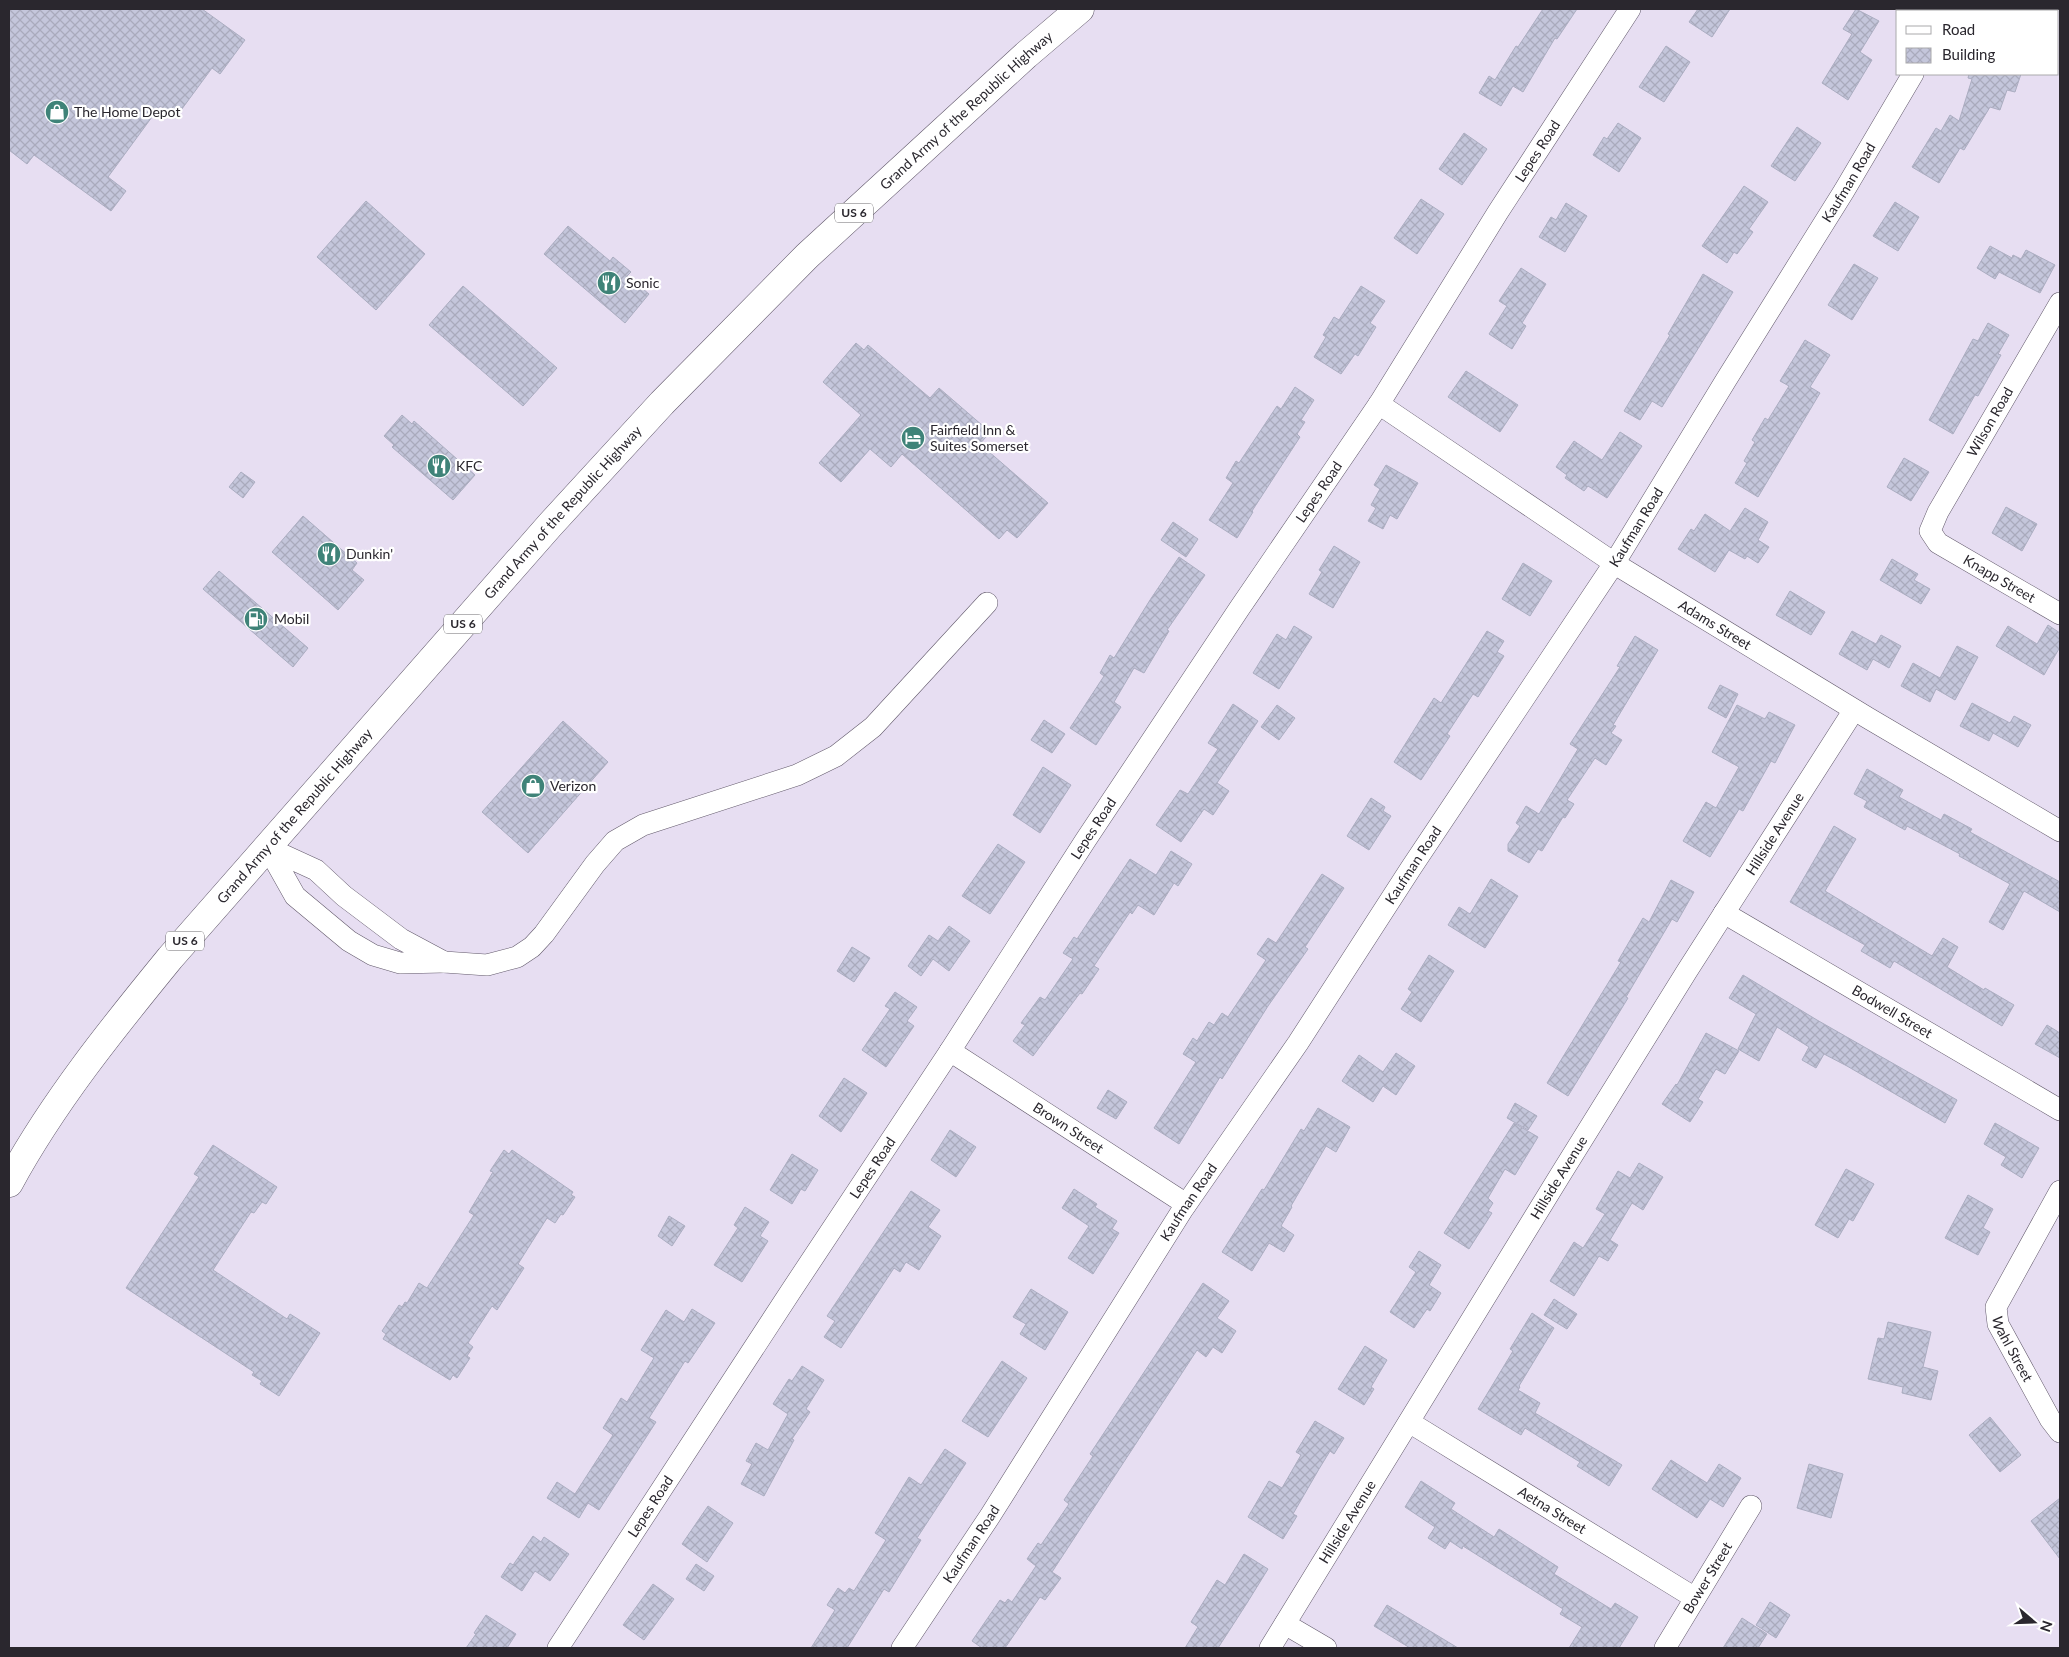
<svg xmlns="http://www.w3.org/2000/svg" width="2069" height="1657" viewBox="0 0 2069 1657" font-family="Lato,sans-serif">
	<defs>
		<pattern id="building-cross-hatch" width="8" height="8" patternUnits="userSpaceOnUse" patternTransform="scale(1.25)"><rect width="8" height="8" fill="#c4c6db"/><path d="M0 0l8 8M0 8l8-8" fill="none" stroke="#a9aabc"/></pattern>
	</defs>
	<rect width="100%" height="100%" fill="#e7def2"/>
	<!-- building -->
	<g fill="url(#building-cross-hatch)" stroke="#abadc1">
		<polygon points="9,9 202,9 245,40 220,74 212,68 176,117 160,106 108,177 126,191 111,211 34,155 27,164 9,150"/>
		<polygon points="1543,9 1577,9 1557,39 1555,38 1523,92 1513,86 1501,106 1479,93 1489,76 1495,80 1516,46 1518,47"/>
		<polygon points="1698,9 1730,9 1712,37 1689,22"/>
		<polygon points="1856,9 1879,21 1860,52 1872,60 1848,100 1822,83 1852,34 1843,29"/>
		<polygon points="1666,46 1690,62 1664,102 1639,87"/>
		<polygon points="1969,74 2021,74 2015,92 2007,90 2000,110 1990,107 1964,150 1960,148 1939,183 1912,167 1936,128 1941,131 1950,115 1959,121 1972,79 1968,78"/>
		<polygon points="1618,123 1641,138 1619,172 1593,155 1604,137 1607,139"/>
		<polygon points="1797,127 1821,143 1795,181 1771,166"/>
		<polygon points="1464,133 1487,149 1462,185 1439,169"/>
		<polygon points="1744,186 1768,202 1749,229 1753,232 1737,254 1734,252 1727,263 1702,246"/>
		<polygon points="1421,199 1444,214 1417,254 1394,238"/>
		<polygon points="366,201 425,254 376,310 317,257"/>
		<polygon points="1895,202 1919,217 1898,251 1873,236"/>
		<polygon points="1566,203 1587,216 1565,252 1539,237 1551,217 1556,220"/>
		<polygon points="568,226 610,261 613,257 631,272 627,276 649,294 625,323 544,254"/>
		<polygon points="1990,246 2012,258 2013,255 2021,259 2026,250 2055,265 2040,293 1999,272 1995,279 1977,268"/>
		<polygon points="1854,264 1878,278 1852,320 1828,305"/>
		<polygon points="1521,268 1546,284 1522,323 1526,326 1512,349 1489,334 1507,306 1499,301"/>
		<polygon points="1703,274 1733,292 1662,407 1652,401 1640,420 1624,411 1670,335 1668,334"/>
		<polygon points="463,286 557,368 523,406 429,325"/>
		<polygon points="1361,286 1385,301 1370,323 1376,327 1358,356 1355,354 1341,374 1314,357 1326,337 1323,335 1334,317 1339,320"/>
		<polygon points="1988,323 2009,335 1998,354 2001,355 1978,396 1975,395 1953,434 1929,420 1973,339 1978,341"/>
		<polygon points="1805,340 1830,355 1810,387 1820,393 1758,497 1735,483 1747,463 1744,461 1755,442 1752,440 1765,418 1768,420 1789,386 1780,381"/>
		<polygon points="856,343 864,350 868,345 930,398 939,388 990,432 980,444 1048,503 1017,538 1007,530 999,539 902,454 891,467 870,449 841,482 819,463 861,415 823,382"/>
		<polygon points="1466,371 1518,405 1500,432 1448,397"/>
		<polygon points="1295,387 1314,400 1301,420 1305,422 1297,434 1300,437 1252,511 1253,512 1237,538 1209,520 1233,483 1226,478 1236,461 1239,463 1277,406 1281,409"/>
		<polygon points="402,415 412,424 414,421 475,475 453,500 392,447 394,445 384,436"/>
		<polygon points="1620,432 1642,446 1607,498 1588,486 1584,491 1565,478 1567,475 1556,467 1574,441 1602,460"/>
		<polygon points="1904,458 1929,472 1911,501 1887,487"/>
		<polygon points="1386,465 1418,483 1397,519 1390,515 1383,529 1368,521 1376,508 1371,505 1380,489 1374,485"/>
		<polygon points="241,472 255,482 243,498 229,487"/>
		<polygon points="2006,507 2037,524 2022,551 1992,533"/>
		<polygon points="1745,508 1768,522 1758,540 1769,547 1758,563 1747,556 1745,559 1729,550 1715,572 1678,549 1691,529 1694,531 1705,514 1730,531"/>
		<polygon points="303,516 357,563 352,570 364,580 338,610 272,552"/>
		<polygon points="1173,522 1198,539 1186,557 1161,540"/>
		<polygon points="1334,546 1360,562 1333,608 1309,594 1322,572 1319,570"/>
		<polygon points="1179,557 1205,575 1167,630 1169,631 1144,673 1134,668 1114,702 1121,707 1096,745 1070,728 1104,676 1100,673 1110,655 1114,658 1150,600"/>
		<polygon points="1892,559 1918,574 1914,580 1930,589 1921,604 1880,580"/>
		<polygon points="1523,563 1552,581 1530,616 1502,599"/>
		<polygon points="219,571 308,648 293,667 203,589"/>
		<polygon points="1790,591 1825,612 1811,635 1776,615"/>
		<polygon points="2048,625 2060,633 2060,647 2044,675 1996,646 2008,626 2037,644"/>
		<polygon points="1294,626 1312,637 1279,689 1253,673 1277,634 1286,640"/>
		<polygon points="1487,631 1504,641 1497,652 1504,656 1478,697 1473,694 1447,734 1450,736 1421,780 1394,762 1434,698 1441,703"/>
		<polygon points="1852,631 1876,644 1881,635 1901,646 1889,668 1873,659 1867,670 1839,654"/>
		<polygon points="1635,636 1658,650 1613,725 1616,726 1611,733 1622,740 1606,765 1595,758 1567,800 1574,804 1565,818 1563,817 1542,851 1538,849 1529,863 1508,851 1508,844 1520,826 1516,823 1526,806 1539,814 1578,749 1570,744 1620,667 1617,666"/>
		<polygon points="1957,646 1978,657 1955,700 1936,689 1930,702 1901,686 1913,663 1940,678"/>
		<polygon points="1720,685 1738,694 1726,718 1708,708"/>
		<polygon points="1972,703 2010,723 2014,716 2031,725 2018,747 1993,733 1989,741 1960,726"/>
		<polygon points="1233,704 1258,721 1217,783 1229,791 1213,815 1204,809 1181,842 1156,825 1180,790 1188,794 1218,749 1208,743"/>
		<polygon points="1277,705 1295,718 1279,740 1261,727"/>
		<polygon points="1737,705 1765,719 1769,712 1795,725 1775,763 1771,761 1743,811 1739,809 1710,857 1683,841 1706,802 1716,808 1739,767 1712,752"/>
		<polygon points="1044,720 1065,734 1052,753 1031,740"/>
		<polygon points="563,721 608,762 528,853 482,812"/>
		<polygon points="1043,767 1071,785 1040,833 1013,815"/>
		<polygon points="1867,769 1903,790 1899,797 1941,820 1944,814 1972,829 1970,832 2060,882 2060,912 2024,891 2003,930 1989,922 2010,884 1959,856 1960,854 1907,826 1905,830 1864,807 1867,801 1854,794"/>
		<polygon points="1371,798 1385,807 1383,811 1391,816 1369,850 1347,836"/>
		<polygon points="1834,826 1856,839 1825,891 1932,956 1943,938 1958,947 1947,967 1984,990 1985,988 2014,1005 2002,1026 1894,961 1890,968 1861,951 1865,945 1790,902"/>
		<polygon points="998,844 1025,862 990,914 962,896"/>
		<polygon points="1171,851 1192,864 1178,886 1174,883 1154,915 1138,905 1132,914 1130,912 1094,966 1099,969 1082,994 1080,993 1033,1056 1013,1041 1025,1025 1021,1023 1040,997 1045,1000 1073,959 1063,953 1074,937 1077,939 1130,859 1156,875"/>
		<polygon points="1322,874 1344,888 1305,947 1308,949 1268,1006 1222,1079 1220,1077 1179,1144 1154,1128 1196,1062 1183,1054 1193,1038 1197,1041 1209,1022 1214,1025 1222,1013 1228,1017 1266,960 1257,954 1268,938 1276,943"/>
		<polygon points="1491,879 1518,896 1485,948 1448,925 1459,907 1470,914"/>
		<polygon points="1671,880 1694,892 1677,922 1672,919 1626,997 1628,998 1568,1096 1547,1083 1621,962 1618,961 1643,918 1649,922"/>
		<polygon points="949,926 970,941 949,971 933,959 921,976 908,966 929,935 938,941"/>
		<polygon points="852,947 870,958 854,982 837,971"/>
		<polygon points="1429,955 1454,971 1421,1022 1401,1009 1412,992 1408,989"/>
		<polygon points="1743,975 1817,1020 1957,1100 1945,1123 1847,1066 1824,1054 1816,1068 1802,1060 1809,1047 1777,1027 1759,1061 1738,1049 1756,1014 1729,998"/>
		<polygon points="895,992 917,1007 907,1021 914,1026 886,1067 862,1050 890,1009 885,1006"/>
		<polygon points="2047,1025 2060,1033 2060,1058 2035,1044"/>
		<polygon points="1706,1033 1739,1051 1725,1074 1716,1069 1698,1099 1703,1102 1690,1122 1662,1104 1676,1084 1677,1085"/>
		<polygon points="1396,1053 1415,1066 1396,1095 1383,1086 1373,1102 1342,1081 1359,1055 1383,1072"/>
		<polygon points="844,1078 867,1093 841,1132 819,1116"/>
		<polygon points="1108,1090 1127,1102 1116,1119 1097,1108"/>
		<polygon points="1515,1103 1537,1116 1528,1130 1507,1118"/>
		<polygon points="1318,1108 1350,1127 1336,1152 1326,1146 1291,1206 1292,1207 1281,1226 1294,1235 1284,1252 1269,1243 1252,1271 1222,1252 1262,1189 1264,1190 1301,1129 1304,1131"/>
		<polygon points="1514,1123 1538,1137 1515,1175 1505,1169 1488,1198 1493,1203 1488,1211 1492,1213 1469,1249 1444,1233"/>
		<polygon points="1995,1123 2039,1148 2022,1178 2001,1165 2006,1157 1984,1144"/>
		<polygon points="950,1130 976,1147 956,1177 931,1160"/>
		<polygon points="213,1145 277,1187 266,1204 262,1202 254,1213 251,1212 213,1270 287,1319 290,1314 320,1333 279,1396 260,1384 262,1381 252,1375 254,1372 126,1288 199,1177 194,1174"/>
		<polygon points="504,1150 509,1154 512,1150 573,1192 571,1195 575,1197 563,1215 561,1214 555,1223 547,1218 518,1264 524,1268 497,1310 492,1306 468,1343 473,1347 467,1356 470,1358 457,1378 453,1375 450,1380 383,1339 386,1334 382,1331 399,1305 402,1307 405,1302 407,1303 419,1283 427,1288 474,1215 469,1212 493,1172 490,1171"/>
		<polygon points="792,1154 818,1170 805,1191 801,1189 792,1204 770,1190"/>
		<polygon points="1639,1163 1663,1177 1643,1210 1632,1203 1610,1240 1618,1245 1608,1261 1599,1256 1574,1296 1550,1281 1574,1242 1583,1248 1605,1214 1596,1209 1618,1171 1630,1178"/>
		<polygon points="1846,1169 1874,1184 1853,1221 1849,1219 1838,1238 1815,1225"/>
		<polygon points="1074,1189 1097,1204 1095,1207 1117,1221 1112,1229 1119,1233 1093,1274 1068,1258 1089,1226 1062,1208"/>
		<polygon points="911,1191 940,1210 928,1227 941,1236 919,1270 906,1262 900,1272 894,1268 841,1348 824,1337 835,1321 827,1316"/>
		<polygon points="1968,1195 1993,1209 1983,1228 1990,1232 1978,1255 1945,1238"/>
		<polygon points="745,1207 769,1222 760,1236 768,1241 742,1282 714,1265 738,1228 734,1225"/>
		<polygon points="669,1216 685,1226 672,1246 658,1236"/>
		<polygon points="1419,1251 1441,1265 1429,1285 1441,1293 1430,1311 1427,1309 1414,1328 1390,1312 1416,1272 1409,1267"/>
		<polygon points="1203,1283 1229,1301 1217,1318 1236,1331 1222,1353 1213,1347 1206,1357 1197,1350 1052,1572 1061,1578 1045,1600 1040,1597 1005,1648 982,1648 972,1641 1000,1600 1005,1603 1008,1599 1012,1602 1036,1566 1027,1559 1038,1543 1041,1545 1069,1504 1064,1500 1093,1456 1090,1454"/>
		<polygon points="1031,1289 1068,1312 1045,1350 1020,1334 1026,1324 1013,1317"/>
		<polygon points="1554,1299 1577,1314 1567,1329 1544,1315"/>
		<polygon points="692,1309 715,1323 688,1363 685,1361 649,1418 656,1422 599,1510 588,1503 579,1518 547,1498 557,1482 575,1494 613,1435 603,1428 621,1398 627,1402 654,1358 641,1350 666,1310 684,1322"/>
		<polygon points="1532,1313 1554,1328 1519,1386 1520,1387 1518,1390 1540,1403 1535,1413 1622,1465 1609,1486 1577,1466 1580,1462 1525,1428 1521,1435 1478,1409 1513,1351 1510,1349"/>
		<polygon points="1888,1322 1931,1332 1923,1367 1938,1371 1931,1400 1902,1393 1903,1387 1868,1379 1878,1338 1884,1339"/>
		<polygon points="1365,1346 1387,1360 1371,1387 1374,1389 1364,1405 1338,1389"/>
		<polygon points="1002,1361 1027,1378 988,1437 962,1421"/>
		<polygon points="802,1366 824,1380 806,1409 810,1412 792,1439 794,1440 764,1496 741,1484 752,1464 746,1461 756,1443 768,1450 788,1414 773,1404 789,1379 792,1381"/>
		<polygon points="1990,1417 2021,1455 2000,1472 1969,1435"/>
		<polygon points="1315,1421 1344,1438 1334,1454 1330,1451 1319,1469 1293,1514 1297,1516 1283,1539 1248,1517 1269,1481 1282,1488 1301,1455 1296,1452"/>
		<polygon points="945,1449 966,1463 917,1538 921,1540 889,1592 884,1589 847,1648 811,1648 835,1610 827,1605 838,1588 845,1593 849,1588 854,1591 886,1540 875,1533 909,1477 921,1485"/>
		<polygon points="1671,1460 1707,1483 1719,1464 1741,1478 1723,1507 1710,1499 1697,1518 1652,1489"/>
		<polygon points="1809,1464 1843,1474 1831,1518 1797,1508"/>
		<polygon points="1421,1481 1455,1503 1451,1509 1494,1537 1499,1529 1558,1567 1554,1574 1611,1609 1615,1603 1638,1617 1619,1648 1569,1648 1582,1627 1560,1614 1563,1609 1463,1546 1462,1549 1450,1541 1445,1549 1428,1538 1435,1527 1405,1507"/>
		<polygon points="2060,1498 2060,1559 2031,1521"/>
		<polygon points="708,1506 733,1523 707,1562 682,1544"/>
		<polygon points="533,1536 541,1542 544,1537 569,1554 550,1581 535,1571 522,1591 501,1577 510,1563 513,1565"/>
		<polygon points="1244,1554 1268,1569 1247,1603 1218,1648 1185,1648 1198,1627 1191,1622 1217,1580 1225,1585"/>
		<polygon points="696,1564 714,1576 704,1591 686,1579"/>
		<polygon points="653,1584 674,1599 644,1640 623,1625"/>
		<polygon points="1770,1602 1790,1615 1776,1638 1756,1625"/>
		<polygon points="1387,1605 1458,1648 1410,1648 1374,1626"/>
		<polygon points="486,1615 516,1634 507,1648 466,1648 476,1634 474,1633"/>
		<polygon points="1742,1618 1767,1634 1758,1648 1723,1648"/>
	</g>
	<g fill="none" stroke-linecap="round" stroke-linejoin="round">
		<!-- minor casing -->
		<g stroke="#62596b" stroke-width="22">
			<g id="minor">
				<polyline points="1926,9 1926,11"/>
				<path id="s1" d="M2060 303 1938 512 1930 531 1938 543 2060 614"/>
				<path id="s2" d="M1379 404 1620 567 1868 718 2060 831"/>
				<polygon points="268,848 316,870 344,896 401,939 444,962 400,963 373,955 349,941 295,896"/>
				<path id="s3" d="M1724 913 2060 1110"/>
				<polyline points="444,962 487,965 517,957 532,947 544,934 595,864 615,841 643,825 797,775 836,756 873,727 987,603"/>
				<path id="s4" d="M950 1051 1186 1204"/>
				<path id="s5" d="M2060 1191 1996 1307 1998 1324 2050 1419 2060 1432"/>
				<path id="s6" d="M1409 1422 1695 1598"/>
				<polyline points="1285,1624 1326,1648"/>
				<path id="s7" d="M558 1648 791 1291 950 1051 1085 841 1239 609 1379 404 1498 212 1630 9"/>
				<path id="s8" d="M902 1648 990 1516 1183 1209 1298 1043 1411 868 1615 562 1726 380 1844 191 1913 74"/>
				<path id="s9" d="M1270 1648 1559 1177 1687 971 1854 710"/>
				<path id="s10" d="M1665 1648 1751 1506"/>
			</g>
		</g>
		<!-- major casing -->
		<g stroke="#62596b" stroke-width="29">
			<g id="major">
				<path id="s11" d="M9 1183C53 1102 112 1029 170 958L550 525 662 403 807 256 1026 55 1080 9"/>
			</g>
		</g>
		<!-- minor -->
		<use href="#minor" stroke="#fff" stroke-width="21"/>
		<!-- major -->
		<use href="#major" stroke="#fff" stroke-width="28"/>
	</g>
	<!-- icons -->
	<defs>
		<g id="shop-disc" transform="scale(1.25)"><circle r="9.5" fill="#3f8378" stroke="#fff"/><path d="M-5-2.5h2.3a2.7 3.5 0 0 1 5.4 0H5L5.5 6h-11ZM-1.5-2.5h3a1.5 2.3 0 0 0-3 0Z" fill="#fff"/></g>
		<g id="restaurant-disc" transform="scale(1.25)"><circle r="9.5" fill="#3f8378" stroke="#fff"/><path d="M-5-6h1v4h1v-4h1v4h1v-4h1v5L-1.5 .5V6h-2V.5L-5-1ZM5-6V6H3V1.5H1.5Q1.5-4 5-6Z" fill="#fff"/></g>
		<g id="hotel-disc" transform="scale(1.25)"><circle r="9.5" fill="#3f8378" stroke="#fff"/><path d="M-6-4.5h1.5V1H6V5H4.5V3h-9V5H-6ZM-4 0a1.8 1.8 0 1 1 3.6 0ZM.5 0V-2.5h3Q6-2.5 6 0Z" fill="#fff"/></g>
		<g id="fuel-disc" transform="scale(1.25)"><circle r="9.5" fill="#3f8378" stroke="#fff"/><path d="M-5.5-6h7V0h2V4h1.3V-2.5L3-4.5l.8-.8L6-3V5H2.5V1h-1V6h-7ZM-4.2-4.7v3.2H.2V-4.7Z" fill="#fff"/></g>
	</defs>
	<g fill-rule="evenodd">
		<use href="#shop-disc" x="57" y="112"/>
		<use href="#restaurant-disc" x="609" y="283"/>
		<use href="#hotel-disc" x="913" y="438"/>
		<use href="#restaurant-disc" x="439" y="466"/>
		<use href="#restaurant-disc" x="329" y="554"/>
		<use href="#fuel-disc" x="256" y="619"/>
		<use href="#shop-disc" x="533" y="786"/>
	</g>
	<g text-anchor="middle" stroke-width="4.5" stroke-linejoin="round" paint-order="stroke">
		<!-- shield labels -->
		<g fill="#fff" stroke="#6a686d" stroke-width="1">
			<rect x="835" y="203.5" width="38" height="19" rx="4"/>
			<rect x="444" y="614.5" width="38" height="19" rx="4"/>
			<rect x="166" y="931.5" width="38" height="19" rx="4"/>
		</g>
		<g font-size="12" font-weight="bold" fill="#2a272e">
			<text x="854" y="217">US 6</text>
			<text x="463" y="628">US 6</text>
			<text x="185" y="945">US 6</text>
		</g>
		<!-- street labels -->
		<g font-size="14" fill="#2a272e" stroke="#fff">
			<text dy="5" stroke="none"><textPath href="#s11" startOffset="1441">Grand Army of the Republic Highway</textPath></text>
			<text dy="5" stroke="none"><textPath href="#s7" startOffset="1789">Lepes Road</textPath></text>
			<text dy="5" stroke="none"><textPath href="#s8" startOffset="1745">Kaufman Road</textPath></text>
			<text transform="translate(1990 422) rotate(-60)" y="5">Wilson Road</text>
			<text dy="5" stroke="none"><textPath href="#s7" startOffset="1384">Lepes Road</textPath></text>
			<text dy="5" stroke="none"><textPath href="#s11" startOffset="871">Grand Army of the Republic Highway</textPath></text>
			<text dy="5" stroke="none"><textPath href="#s8" startOffset="1340">Kaufman Road</textPath></text>
			<text dy="5" stroke="none"><textPath href="#s1" startOffset="348">Knapp Street</textPath></text>
			<text dy="5" stroke="none"><textPath href="#s2" startOffset="402">Adams Street</textPath></text>
			<text dy="5" stroke="none"><textPath href="#s11" startOffset="466">Grand Army of the Republic Highway</textPath></text>
			<text dy="5" stroke="none"><textPath href="#s7" startOffset="979">Lepes Road</textPath></text>
			<text dy="5" stroke="none"><textPath href="#s9" startOffset="958">Hillside Avenue</textPath></text>
			<text dy="5" stroke="none"><textPath href="#s8" startOffset="935">Kaufman Road</textPath></text>
			<text dy="5" stroke="none"><textPath href="#s3" startOffset="195">Bodwell Street</textPath></text>
			<text dy="5" stroke="none"><textPath href="#s4" startOffset="141">Brown Street</textPath></text>
			<text dy="5" stroke="none"><textPath href="#s7" startOffset="574">Lepes Road</textPath></text>
			<text dy="5" stroke="none"><textPath href="#s9" startOffset="552">Hillside Avenue</textPath></text>
			<text dy="5" stroke="none"><textPath href="#s8" startOffset="530">Kaufman Road</textPath></text>
			<text dy="5" stroke="none"><textPath href="#s5" startOffset="178">Wahl Street</textPath></text>
			<text dy="5" stroke="none"><textPath href="#s7" startOffset="169">Lepes Road</textPath></text>
			<text dy="5" stroke="none"><textPath href="#s6" startOffset="168">Aetna Street</textPath></text>
			<text dy="5" stroke="none"><textPath href="#s9" startOffset="148">Hillside Avenue</textPath></text>
			<text dy="5" stroke="none"><textPath href="#s8" startOffset="125">Kaufman Road</textPath></text>
			<text dy="5" stroke="none"><textPath href="#s10" startOffset="82">Bower Street</textPath></text>
		</g>
		<!-- poi labels -->
		<g font-size="14" fill="#2a272e" stroke="#fff" text-anchor="start">
			<text x="74" y="117">The Home Depot</text>
			<text x="626" y="288">Sonic</text>
			<text x="930" y="435">Fairfield Inn &amp;<tspan x="930" dy="16">Suites Somerset</tspan></text>
			<text x="456" y="471">KFC</text>
			<text x="346" y="559">Dunkin'</text>
			<text x="274" y="624">Mobil</text>
			<text x="550" y="791">Verizon</text>
		</g>
	</g>
	<!-- border -->
	<rect width="2069" height="1657" fill="none" stroke="#2a272e" stroke-width="20"/>
	<!-- legend -->
	<rect x="1896" y="10" width="162" height="65" fill="#ffffff" stroke="#aaa9ab"/>
	<rect x="1906" y="26" width="25" height="8" fill="#ffffff" stroke="#aaa9ab"/>
	<text x="1942" y="35" font-size="15" fill="#2a272e">Road</text>
	<rect x="1906" y="48" width="25" height="15" fill="url(#building-cross-hatch)" stroke="#aaa9ab"/>
	<text x="1942" y="60" font-size="15" fill="#2a272e">Building</text>
	<!-- north arrow -->
	<g transform="translate(2034 1622) rotate(109)" stroke="#ffffff" stroke-width="4" paint-order="stroke">
	<path d="M0-4L9 19L0 12L-9 19Z" fill="#2a272e"/>
	<text y="-8" font-size="14" font-weight="bold" text-anchor="middle" fill="#2a272e">N</text>
	</g>
</svg>
